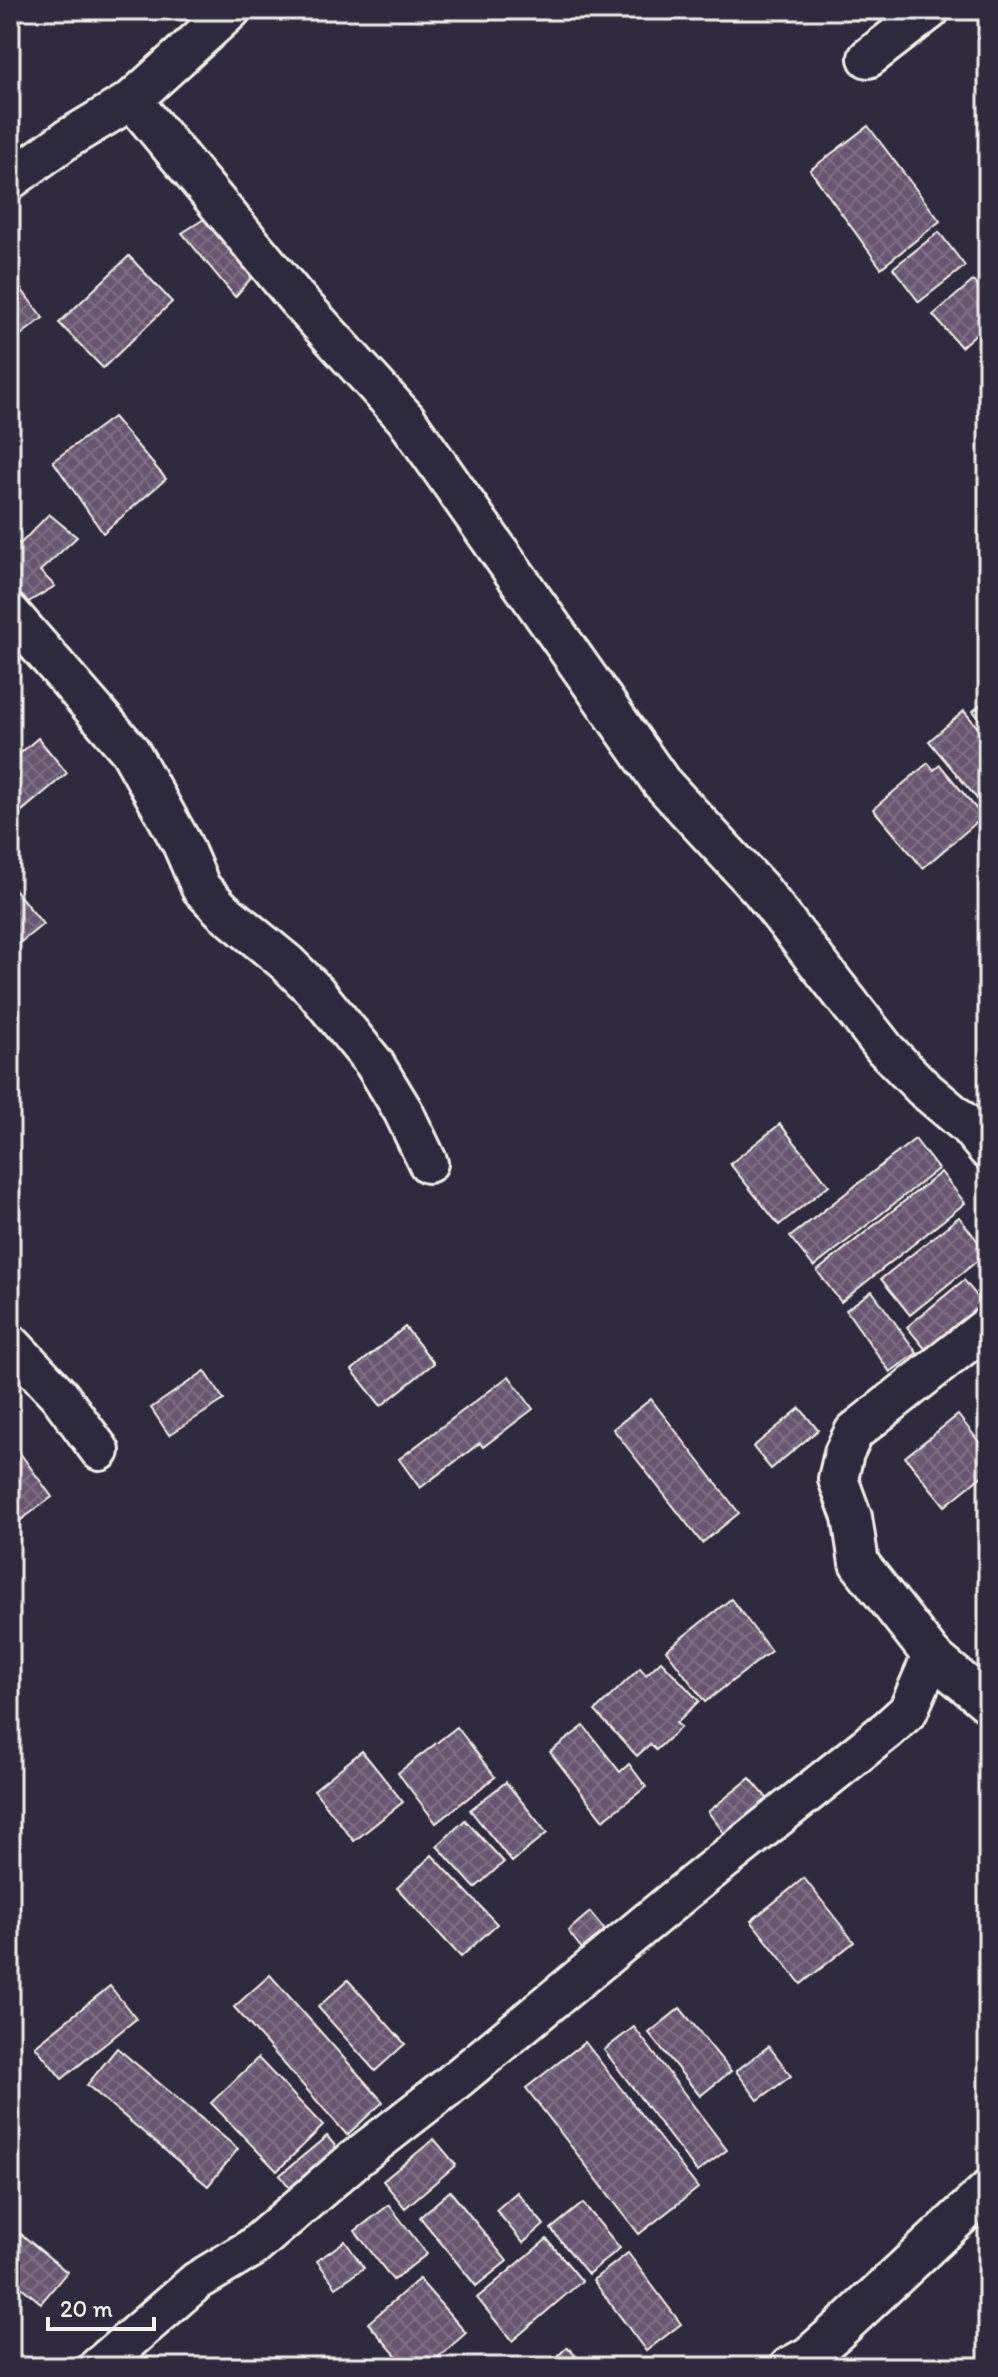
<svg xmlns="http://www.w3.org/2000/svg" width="998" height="2377" viewBox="0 0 998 2377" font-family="Itim,sans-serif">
	<defs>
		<pattern id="building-cross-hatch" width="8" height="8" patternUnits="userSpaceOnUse" patternTransform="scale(2)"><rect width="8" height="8" fill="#675670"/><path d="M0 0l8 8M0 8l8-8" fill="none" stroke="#7d6f84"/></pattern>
	</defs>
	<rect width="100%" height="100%" fill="#2f2a3d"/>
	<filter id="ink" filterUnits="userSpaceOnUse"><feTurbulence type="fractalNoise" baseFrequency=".0125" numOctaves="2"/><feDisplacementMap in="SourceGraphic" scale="16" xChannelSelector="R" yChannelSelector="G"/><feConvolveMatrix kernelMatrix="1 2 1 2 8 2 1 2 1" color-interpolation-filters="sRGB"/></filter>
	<g filter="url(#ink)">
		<!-- building -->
		<g fill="url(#building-cross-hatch)" stroke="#f4f1e8" stroke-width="2">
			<polygon points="868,126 940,221 881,268 810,170"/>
			<polygon points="212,214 259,269 235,297 182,233"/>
			<polygon points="939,232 965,266 919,302 893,268"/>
			<polygon points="129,256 172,302 103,368 59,323"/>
			<polygon points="10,274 43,318 10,343"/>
			<polygon points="973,281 988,298 988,323 961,347 933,315"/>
			<polygon points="113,417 166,479 103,533 53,461"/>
			<polygon points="49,514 77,537 40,571 55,586 25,604 10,587 10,543 13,540 20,544"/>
			<polygon points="988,698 988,729 973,711"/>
			<polygon points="964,711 988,740 988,812 929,741"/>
			<polygon points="38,738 67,773 10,821 10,762"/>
			<polygon points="928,763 934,770 940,765 983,817 923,868 873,809"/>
			<polygon points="10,884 43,924 10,951"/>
			<polygon points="780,1124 829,1185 779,1225 730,1164"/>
			<polygon points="915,1139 938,1169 814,1267 790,1237"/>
			<polygon points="941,1172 965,1203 841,1302 817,1271"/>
			<polygon points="959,1217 987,1253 910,1315 881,1279"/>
			<polygon points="964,1280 988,1310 932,1357 907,1327"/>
			<polygon points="872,1291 917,1353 890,1372 846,1310"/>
			<polygon points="405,1327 434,1363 381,1406 352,1370"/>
			<polygon points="205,1371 224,1400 169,1435 151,1408"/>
			<polygon points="509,1376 533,1409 483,1447 480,1443 420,1488 399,1459"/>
			<polygon points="651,1399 739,1513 702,1543 613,1429"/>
			<polygon points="800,1408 818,1430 771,1469 753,1447"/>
			<polygon points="958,1415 988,1453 988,1471 945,1506 905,1457"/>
			<polygon points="17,1449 52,1497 10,1528 10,1454"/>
			<polygon points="731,1599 771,1651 705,1702 666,1650"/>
			<polygon points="661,1661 699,1701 676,1723 681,1727 656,1750 650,1744 637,1756 595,1711 640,1668 646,1675"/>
			<polygon points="584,1726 620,1772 629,1764 646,1787 603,1820 550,1752"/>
			<polygon points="457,1727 495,1777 436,1823 398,1773"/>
			<polygon points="362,1751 403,1802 354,1841 314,1790"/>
			<polygon points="750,1778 772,1804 729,1839 708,1812"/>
			<polygon points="506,1782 547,1833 512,1862 470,1810"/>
			<polygon points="465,1820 504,1862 475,1888 437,1846"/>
			<polygon points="432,1855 497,1924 461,1957 397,1888"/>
			<polygon points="804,1878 854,1942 801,1984 751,1921"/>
			<polygon points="590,1912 609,1935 586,1954 568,1931"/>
			<polygon points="270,1975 383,2102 347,2135 234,2007"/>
			<polygon points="348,1980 405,2044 375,2071 318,2007"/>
			<polygon points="110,1986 136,2019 62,2079 35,2046"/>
			<polygon points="680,2008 731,2071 700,2096 649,2033"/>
			<polygon points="634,2027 727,2150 697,2172 604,2050"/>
			<polygon points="585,2042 698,2188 639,2234 526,2088"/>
			<polygon points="769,2046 791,2076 758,2100 736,2071"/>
			<polygon points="117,2048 238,2149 208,2186 87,2085"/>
			<polygon points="258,2058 323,2126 277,2171 211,2103"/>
			<polygon points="327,2136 341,2153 293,2192 280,2175"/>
			<polygon points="434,2139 456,2165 405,2208 383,2181"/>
			<polygon points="450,2191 507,2261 476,2286 420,2217"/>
			<polygon points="517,2192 544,2225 523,2243 496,2210"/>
			<polygon points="583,2203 620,2248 588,2274 551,2229"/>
			<polygon points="389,2205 427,2254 393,2280 355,2231"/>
			<polygon points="10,2225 67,2272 41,2303 10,2278"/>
			<polygon points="547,2239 582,2281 512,2341 477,2298"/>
			<polygon points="345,2241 364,2268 336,2287 317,2261"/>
			<polygon points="628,2253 681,2324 646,2351 593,2280"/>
			<polygon points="419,2279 466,2333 427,2367 406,2367 368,2323"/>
			<polygon points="567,2347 587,2367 547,2367"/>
		</g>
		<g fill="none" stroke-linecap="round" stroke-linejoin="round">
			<!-- minor casing -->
			<g stroke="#f4f1e8" stroke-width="44">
				<g id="minor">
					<polyline points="868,58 930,10"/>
					<polyline points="132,100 296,298 406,419 661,782 761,890 885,1049 923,1088 968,1126 988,1150"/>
					<polyline points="10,180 67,139 132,100 231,10"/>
					<polyline points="10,613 130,751 182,844 201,888 222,910 287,963 316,992 374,1063 403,1111 428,1163"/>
					<polyline points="988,1326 854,1432 844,1453 838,1479 852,1517 859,1563 932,1656 988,1703"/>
					<polyline points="10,1343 59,1395 100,1451"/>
					<polyline points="98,2367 197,2281 252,2248 355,2159 445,2089 685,1891 887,1730 908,1711 932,1656"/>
					<polyline points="789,2367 809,2356 844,2325 988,2190"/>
				</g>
			</g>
			<!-- minor -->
			<use href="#minor" stroke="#2f2a3d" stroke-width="38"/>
		</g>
	</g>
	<!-- margin -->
	<rect width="998" height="2377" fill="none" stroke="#2f2a3d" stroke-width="40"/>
	<rect x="20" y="20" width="958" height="2337" fill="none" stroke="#f4f1e8" stroke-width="3" filter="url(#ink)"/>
	<!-- scale -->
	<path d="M48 2317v12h106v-12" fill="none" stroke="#f4f1e8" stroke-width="4"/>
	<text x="60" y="2317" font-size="24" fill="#f4f1e8" stroke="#2f2a3d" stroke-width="6" paint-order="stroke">20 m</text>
</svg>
